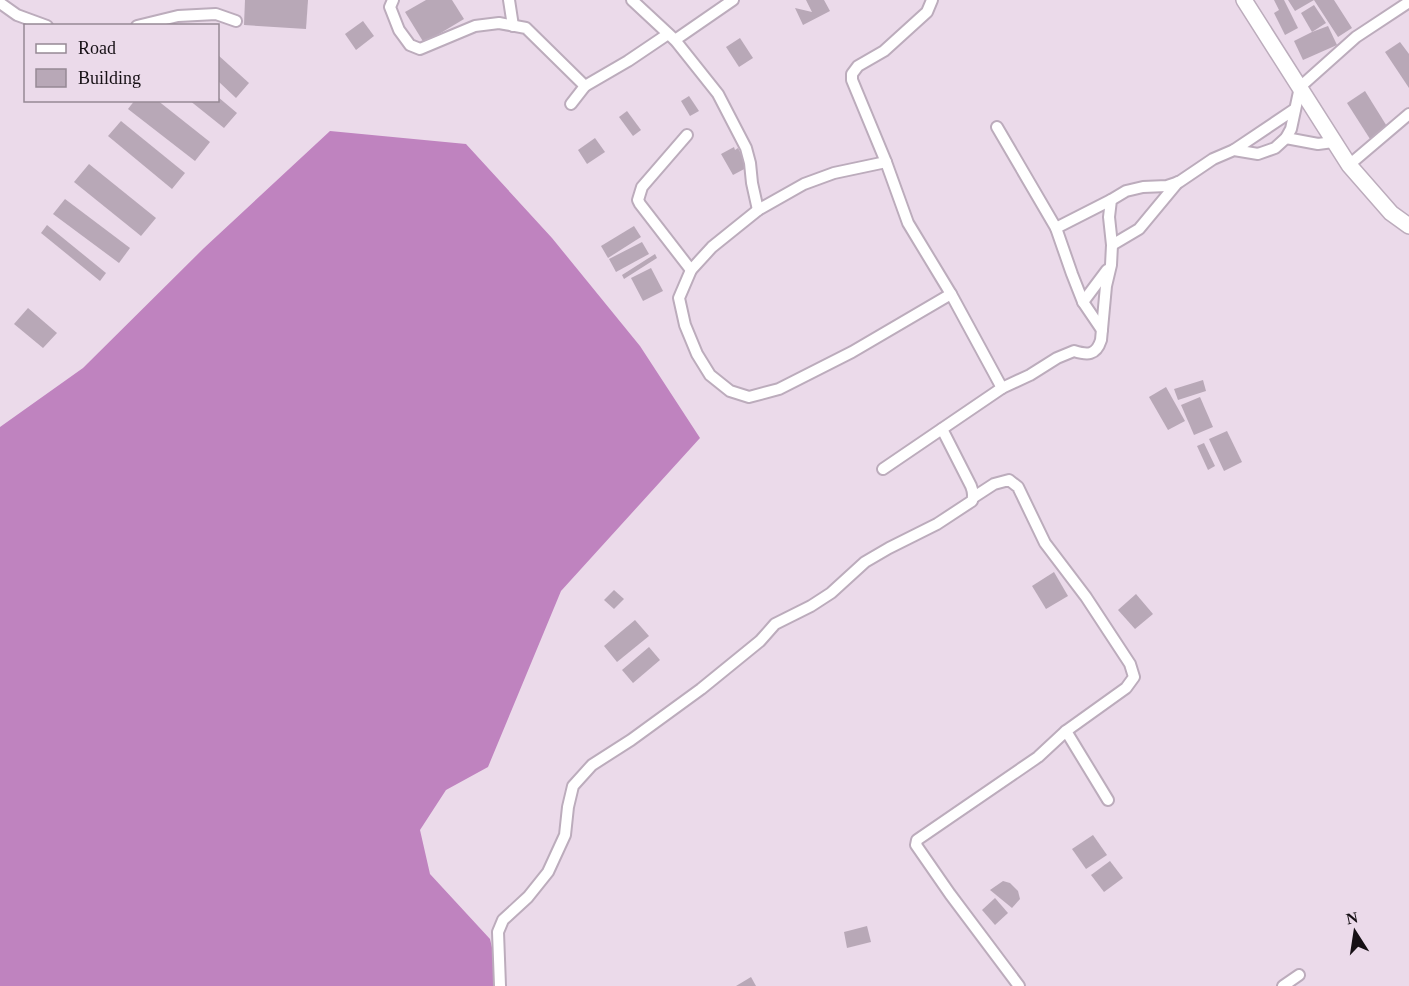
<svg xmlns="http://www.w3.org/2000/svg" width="1409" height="986" viewBox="0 0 1409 986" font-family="Georgia,serif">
	<rect width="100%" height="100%" fill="#ebdaea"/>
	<!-- forest -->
	<polygon fill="#bf83bf" points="330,131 466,144 552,238 640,346 700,438 561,591 488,767 446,790 420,830 430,874 490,939 501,986 0,986 0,427 83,368 204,248"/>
	<!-- building -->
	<g fill="#b8a8b7">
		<polygon points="245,0 308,0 306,29 244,25"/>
		<polygon points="426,0 452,0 464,19 424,43 405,12"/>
		<polygon points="806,0 824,0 830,11 803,25 795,8 812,12"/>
		<polygon points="1274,0 1284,0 1298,28 1285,35 1274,13 1279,10"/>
		<polygon points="1288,0 1334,0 1352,28 1338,37 1314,0 1295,11"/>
		<polygon points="1314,5 1326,23 1312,32 1301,13"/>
		<polygon points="363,21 374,36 356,50 345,34"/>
		<polygon points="1328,26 1337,45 1303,60 1294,41 1312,32"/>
		<polygon points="740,38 753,58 739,67 726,47"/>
		<polygon points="1400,42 1409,54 1409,88 1385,52"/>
		<polygon points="218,55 249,83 236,98 218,81"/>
		<polygon points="1365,91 1388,128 1370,139 1347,103"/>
		<polygon points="689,96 699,111 690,116 681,101"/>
		<polygon points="218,97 237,113 224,128 189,100 218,100"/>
		<polygon points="135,100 157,100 210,142 195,161 128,109"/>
		<polygon points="627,111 641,130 633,136 619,117"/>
		<polygon points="121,121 185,173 172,189 108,136"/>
		<polygon points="595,138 605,152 587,164 578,150"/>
		<polygon points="734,147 735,150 738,148 748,167 733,175 721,154"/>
		<polygon points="89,164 156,218 141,236 74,182"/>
		<polygon points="65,199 130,248 119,263 53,214"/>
		<polygon points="47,225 106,273 100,281 41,233"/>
		<polygon points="634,226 641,237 608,258 601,246"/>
		<polygon points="642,242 649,254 616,272 609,259"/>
		<polygon points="655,254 657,258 624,279 622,275"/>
		<polygon points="651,268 663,291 643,301 631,278"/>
		<polygon points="28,308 57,333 43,348 14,324"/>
		<polygon points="1203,380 1206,391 1178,400 1174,389"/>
		<polygon points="1166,387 1185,421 1168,430 1149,397"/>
		<polygon points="1200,397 1213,427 1194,435 1181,405"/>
		<polygon points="1227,431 1242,462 1224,471 1209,439"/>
		<polygon points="1204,443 1215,466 1208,470 1197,446"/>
		<polygon points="1054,572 1068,596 1046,609 1032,586"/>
		<polygon points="614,590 624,599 614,609 604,600"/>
		<polygon points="1136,594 1153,614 1135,629 1118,610"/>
		<polygon points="635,620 649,636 617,662 604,646"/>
		<polygon points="649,647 660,660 633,683 622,670"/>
		<polygon points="1093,835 1107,855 1086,869 1072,849"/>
		<polygon points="1110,861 1123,878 1104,892 1091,875"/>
		<polygon points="1003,881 1010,883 1018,891 1020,899 1012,908 990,890"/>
		<polygon points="995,898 1008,913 995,925 982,910"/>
		<polygon points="867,926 871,942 847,948 844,932"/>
		<polygon points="751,977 756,986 736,986"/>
	</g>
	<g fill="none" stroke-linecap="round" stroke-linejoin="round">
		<!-- street casing -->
		<g stroke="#bcacbc" stroke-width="14">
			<g id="street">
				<polyline points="393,0 390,7 399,30 410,45 420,49 475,26 499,23 526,28 585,86"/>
				<polyline points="509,0 513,26"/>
				<polyline points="632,0 675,40 718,94 746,148 750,163 752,183 758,210"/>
				<polyline points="932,0 927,12 884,51 858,66 852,74 852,80 886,162 908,223 951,294 1002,388"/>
				<polyline points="0,3 17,15 47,26"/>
				<polyline points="137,26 178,16 216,14 236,21"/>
				<polyline points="675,40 733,0"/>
				<polyline points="571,104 585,86 628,61 668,34"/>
				<polyline points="997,127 1056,228 1072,274 1083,302 1102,330"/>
				<polyline points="687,135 642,187 638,200 640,204 691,270"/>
				<polyline points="1286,138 1318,144 1333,142"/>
				<polyline points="1234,150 1295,109"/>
				<polyline points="886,162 834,173 804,184 758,210 712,247 691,270 679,298 685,325 697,354 710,375 730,391 749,397 779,389 852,352 951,294"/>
				<polyline points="1349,165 1409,114"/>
				<polyline points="1056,228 1111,200"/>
				<polyline points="1112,245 1139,229 1178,182"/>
				<polyline points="1083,302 1107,270"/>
				<path d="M883 469 1002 388 1030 375 1057 358 1074 351C1087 355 1096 356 1101 340L1106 286 1111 265 1112 245 1109 217 1111 200 1126 191 1143 187 1167 186 1179 182 1213 159 1234 150 1258 154 1275 148 1286 138 1291 129 1300 87 1356 37 1409 2"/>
				<polyline points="974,497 994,484 1009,480 1018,487 1045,543 1086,597 1130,664 1134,677 1126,688 1066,731 1038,757 917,840 916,845 950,894 1019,986"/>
				<polyline points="1066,731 1108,800"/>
				<path d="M500 986 498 932 503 920 528 897 548 872 565 835 568 807 573 786 592 765 631 740 701 689 760 641 775 624 811 606 831 593 865 562 889 548 937 524 972 501C974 496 973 491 971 486L942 429"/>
				<polyline points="1283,986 1299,975"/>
			</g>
		</g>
		<!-- secondary casing -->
		<g stroke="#bcacbc" stroke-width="18">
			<polyline id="secondary" points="1244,0 1349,165 1391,213 1409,226"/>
		</g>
		<!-- street -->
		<use href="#street" stroke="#fff" stroke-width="10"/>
		<!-- secondary -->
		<use href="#secondary" stroke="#fff" stroke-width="15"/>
	</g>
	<!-- legend -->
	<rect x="24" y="24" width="195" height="78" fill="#ebdaea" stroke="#968995" stroke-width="1.5"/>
	<rect x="36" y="44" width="30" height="9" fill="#ffffff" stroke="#968995" stroke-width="1.5"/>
	<text x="78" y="54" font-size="18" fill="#161015">Road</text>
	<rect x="36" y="69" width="30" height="18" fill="#b8a8b7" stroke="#968995" stroke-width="1.5"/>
	<text x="78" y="84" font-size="18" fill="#161015">Building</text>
	<!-- north arrow -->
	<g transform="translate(1355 932) rotate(348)" stroke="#ebdaea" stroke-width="4.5" paint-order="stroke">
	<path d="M0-4.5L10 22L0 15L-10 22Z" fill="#161015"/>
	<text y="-9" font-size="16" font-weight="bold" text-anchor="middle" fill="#161015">N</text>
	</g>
</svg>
